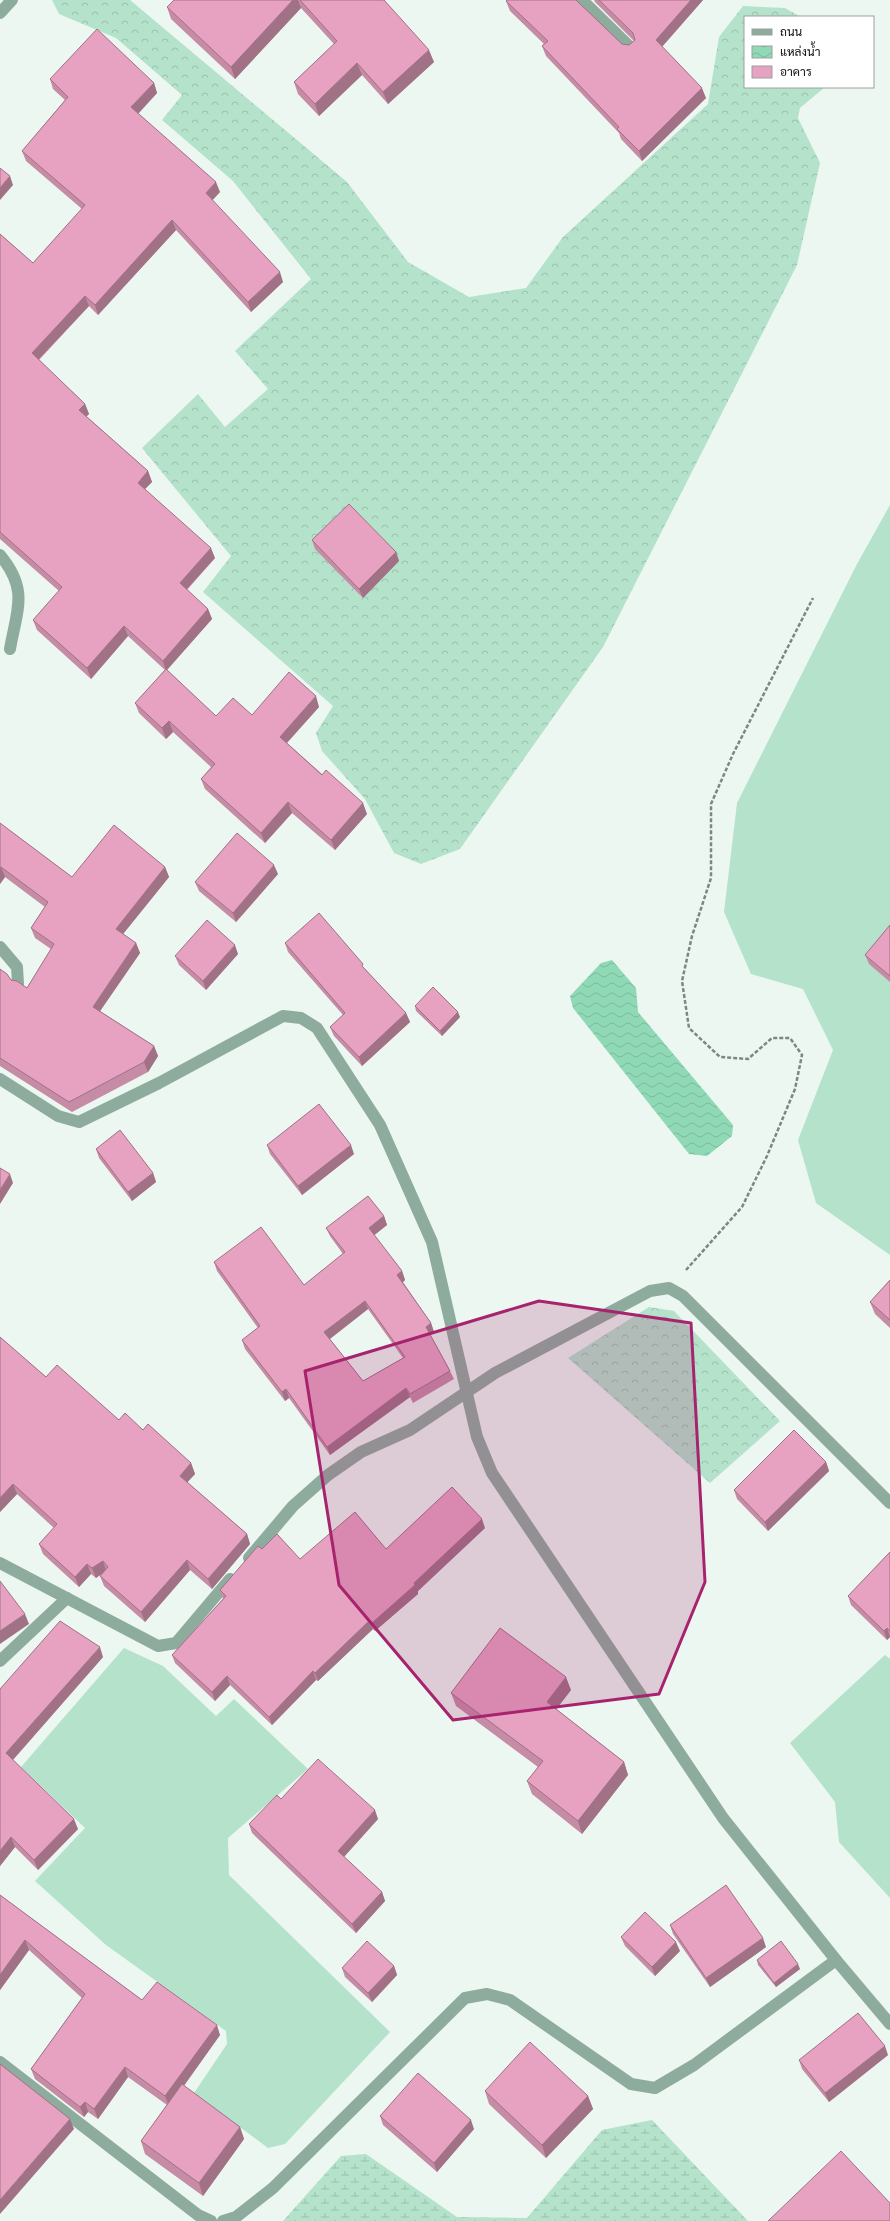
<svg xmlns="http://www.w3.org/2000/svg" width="890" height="2221" viewBox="0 0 890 2221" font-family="'Work Sans',Sarabun,sans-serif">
	<defs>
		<pattern id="forest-crowns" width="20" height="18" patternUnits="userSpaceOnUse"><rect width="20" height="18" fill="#b5e2cb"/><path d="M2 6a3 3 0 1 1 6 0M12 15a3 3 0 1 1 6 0" fill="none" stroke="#9ac1ad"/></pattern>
		<pattern id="wetland-marsh" width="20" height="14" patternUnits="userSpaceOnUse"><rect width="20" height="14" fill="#b5e2cb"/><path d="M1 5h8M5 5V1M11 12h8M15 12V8" fill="none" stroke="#9ac1ad"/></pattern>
		<pattern id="water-waves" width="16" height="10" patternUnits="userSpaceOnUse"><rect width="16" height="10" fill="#90d9b6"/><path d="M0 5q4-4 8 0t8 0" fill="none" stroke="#7bb99b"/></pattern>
	</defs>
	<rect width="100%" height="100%" fill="#ecf7f1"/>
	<!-- grass -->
	<g fill="#b5e2cb">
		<polygon points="890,505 890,1255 816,1203 798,1140 833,1050 803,989 751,974 724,912 737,803 857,564"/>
		<polygon points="124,1648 163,1666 216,1716 234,1699 308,1769 228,1838 229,1875 390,2032 285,2144 268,2148 194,2093 227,2044 226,2031 106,1945 35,1881 85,1828 21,1767"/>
		<polygon points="885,1655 890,1659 890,1898 839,1842 835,1802 790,1743"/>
	</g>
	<!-- forest -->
	<g fill="url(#forest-crowns)">
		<polygon points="52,0 130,0 347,182 408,262 469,297 526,288 563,237 708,104 719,37 743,6 785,8 801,17 745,17 745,87 825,87 800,108 798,118 820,163 797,265 603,647 460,849 421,864 394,853 365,799 322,751 316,733 333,706 203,592 231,556 142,448 198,394 225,427 268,389 235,351 311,279 233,181 162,120 182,95 116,38 59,14"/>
		<polygon points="649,1307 674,1311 780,1421 710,1483 568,1358"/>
	</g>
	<!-- wetland -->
	<polygon fill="url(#wetland-marsh)" points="652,2120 748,2221 283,2221 341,2156 366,2154 457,2217 527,2218 602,2130"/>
	<!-- water -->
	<polygon fill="url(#water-waves)" points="612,960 636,988 638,1012 733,1125 732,1136 707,1156 689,1154 573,1008 570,996 601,963"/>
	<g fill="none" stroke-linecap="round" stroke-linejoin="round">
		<!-- path -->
		<polyline stroke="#7f8682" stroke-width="2.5" stroke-dasharray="4 2" stroke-linecap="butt" points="686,1270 742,1207 767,1156 795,1089 802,1055 790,1038 772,1038 748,1059 720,1057 689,1028 682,981 692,936 711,878 711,804 733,754 813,598"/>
		<!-- service -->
		<g stroke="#8eac9d" stroke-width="12">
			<polyline points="582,0 631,48"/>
			<polyline points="0,947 17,967 18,984"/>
		</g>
		<!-- minor -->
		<g stroke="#8eac9d" stroke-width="12">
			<polyline points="0,13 12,0"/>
			<path d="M0 555C29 590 17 609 10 649"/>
			<polyline points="0,1079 58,1116 79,1122 159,1083 283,1016 301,1018 317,1028 380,1125 432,1242 477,1437 492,1473 723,1818 836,1960 890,2024"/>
			<polyline points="249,1558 293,1506 328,1475 361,1452 410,1430 495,1373 650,1291 669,1288 683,1296 890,1503"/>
			<polyline points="0,1563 158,1646 176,1643 230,1579"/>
			<polyline points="0,1661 67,1598"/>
			<polyline points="0,2062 198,2215 211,2221"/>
			<polyline points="223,2221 236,2217 273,2188 465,1998 487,1994 510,2000 631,2084 655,2088 694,2065 836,1960"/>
		</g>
	</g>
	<!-- wall -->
	<g fill="#c68ba5" fill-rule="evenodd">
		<polygon points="174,0 384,0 434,62 388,104 362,75 319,116 298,94 294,82 334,44 301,8 235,79 171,19 167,7"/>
		<polygon points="594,0 703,0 662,47 706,98 642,161 621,139 619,133 546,56 542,46 544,44 510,11 506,1 622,44 629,45 634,41 595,2"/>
		<polygon points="50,79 154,83 157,93 138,114 220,192 212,200 283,282 251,312 176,230 98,315 89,306 39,360 85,404 89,414 86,416 148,471 152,482 145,489 215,558 187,590 208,609 212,619 167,670 216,716 252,715 319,707 287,743 367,814 335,850 292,813 265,843 205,789 201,779 211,767 173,732 166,739 139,713 135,703 165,670 128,636 91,679 37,630 33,620 59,591 0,539 0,234 33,263 82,209 26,161 22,151 65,100 53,89"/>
		<polygon points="312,540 396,552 399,561 363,598 315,549"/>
		<polygon points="0,823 72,877 165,867 169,877 123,934 136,943 140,953 100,1011 154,1046 158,1056 148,1072 72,1112 0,1066 0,969 11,980 27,988 51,949 35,938 31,928 45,907 5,877 0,884"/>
		<polygon points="278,874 236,922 199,891 195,882"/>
		<polygon points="890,925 890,982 869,964 865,955"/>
		<polygon points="285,943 365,969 406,1013 410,1022 362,1066 334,1036 330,1027 343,1015 288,952"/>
		<polygon points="238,954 206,990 179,965 175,956"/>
		<polygon points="415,1006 460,1017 442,1036 416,1011"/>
		<polygon points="267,1145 354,1154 302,1195 270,1154"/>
		<polygon points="96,1149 153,1173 156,1182 132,1201 99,1158"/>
		<path d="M384 1216 387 1225 374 1235 402 1271 405 1280 403 1282 431 1323 434 1332 430 1335 450 1371 454 1379 413 1403 410 1397 330 1455 289 1398 285 1401 245 1349 242 1340 258 1328 217 1271 214 1262 304 1285 343 1254 330 1236 326 1228ZM368 1309 403 1358 363 1381 330 1339Z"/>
		<polygon points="890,1280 890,1328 875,1314 870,1302"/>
		<polygon points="0,1337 46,1377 119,1420 143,1430 191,1463 195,1474 187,1482 247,1534 250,1544 212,1589 190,1570 145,1622 104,1586 100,1576 102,1573 96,1578 91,1574 79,1587 43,1554 39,1544 54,1528 17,1494 0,1512"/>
		<polygon points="826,1462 829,1471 768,1531 737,1499 734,1490"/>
		<polygon points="485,1528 418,1591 418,1594 375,1631 373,1629 318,1681 316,1680 272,1725 230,1685 215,1701 175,1663 172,1655 223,1599 220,1590 262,1549 300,1559 386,1549"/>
		<polygon points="890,1552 890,1637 887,1640 851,1605 848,1596"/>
		<polygon points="103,1657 13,1760 78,1829 38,1870 15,1847 0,1866 0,1689"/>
		<polygon points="571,1690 556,1709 624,1762 628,1775 582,1834 532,1794 527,1781 538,1767 456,1706 451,1693"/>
		<polygon points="281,1799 378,1819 344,1857 382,1892 385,1901 356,1933 252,1833 249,1824"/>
		<polygon points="0,1895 142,2000 220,2035 184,2086 240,2127 244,2139 203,2196 145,2154 141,2141 167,2105 128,2077 98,2119 88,2112 84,2117 35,2079 31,2069 82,1998 29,1950 0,1990"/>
		<polygon points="670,1925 766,1947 710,1987 673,1934"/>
		<polygon points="621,1937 680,1951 655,1976 625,1946"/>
		<polygon points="757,1960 800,1969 776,1987 758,1965"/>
		<polygon points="394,1966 397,1975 372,2002 345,1977 342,1968"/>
		<polygon points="888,2055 829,2102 802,2069 799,2060"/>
		<polygon points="485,2091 588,2096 593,2109 546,2158 489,2104"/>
		<polygon points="380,2116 474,2129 437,2172 383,2125"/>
	</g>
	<!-- shaded-wall -->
	<g fill="#a17186">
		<polygon points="293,0 298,0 301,8 235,79 231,67"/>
		<polygon points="691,0 703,0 659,50 656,40"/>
		<polygon points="429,50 434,62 388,104 383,92"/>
		<polygon points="357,63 362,75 319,116 315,104"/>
		<polygon points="154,83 157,93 135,117 131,107"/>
		<polygon points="702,88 706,98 642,161 639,151"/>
		<polygon points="10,176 13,185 0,200 0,188"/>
		<polygon points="216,182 220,192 210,203 206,193"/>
		<polygon points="172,220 176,230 98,315 95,305"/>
		<polygon points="280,272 283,282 251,312 248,302"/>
		<polygon points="85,296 89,306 35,363 32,353"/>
		<polygon points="85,404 89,414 83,420 79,410"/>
		<polygon points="148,471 152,482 141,493 138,483"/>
		<polygon points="211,548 215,558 183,593 180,583"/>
		<polygon points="396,552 399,561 363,598 359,589"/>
		<polygon points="208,609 212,619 166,671 163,661"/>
		<polygon points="124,626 128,636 91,679 87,668"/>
		<polygon points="316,696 319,707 283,747 280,737"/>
		<polygon points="169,721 173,732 166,739 162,728"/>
		<polygon points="288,802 292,813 265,843 261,833"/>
		<polygon points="363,803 367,814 335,850 331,840"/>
		<polygon points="274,865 278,874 236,922 233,913"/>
		<polygon points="1,867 5,877 0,884 0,869"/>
		<polygon points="165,867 169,877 119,939 116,929"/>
		<polygon points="136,943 140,953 96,1017 93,1007"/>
		<polygon points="235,945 238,954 206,990 203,981"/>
		<polygon points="458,1012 460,1017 442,1036 440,1031"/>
		<polygon points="406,1013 410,1022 362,1066 359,1057"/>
		<polygon points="154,1046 158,1056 148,1072 144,1062"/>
		<polygon points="351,1145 354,1154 302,1195 298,1186"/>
		<polygon points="153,1173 156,1182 132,1201 128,1192"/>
		<polygon points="10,1174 13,1183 0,1204 0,1190"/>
		<polygon points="384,1216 387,1225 372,1237 369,1228"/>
		<polygon points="402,1271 405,1280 401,1284 397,1275"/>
		<polygon points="365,1301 368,1309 327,1341 324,1332"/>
		<polygon points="431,1323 434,1332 429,1336 426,1327"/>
		<polygon points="406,1388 410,1397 330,1455 327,1447"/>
		<polygon points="286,1389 289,1398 285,1401 282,1392"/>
		<polygon points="826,1462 829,1471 768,1531 765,1522"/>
		<polygon points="191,1463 195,1474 184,1486 180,1476"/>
		<polygon points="13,1484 17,1494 0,1512 0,1498"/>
		<polygon points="482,1519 485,1528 418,1591 418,1594 375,1631 372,1623"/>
		<polygon points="247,1534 250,1544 212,1589 208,1579"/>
		<polygon points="187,1560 190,1570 145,1622 141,1612"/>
		<polygon points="103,1561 106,1571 96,1578 92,1568"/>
		<polygon points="87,1564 91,1574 79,1587 75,1577"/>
		<polygon points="25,1614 29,1624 0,1644 0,1631"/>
		<polygon points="370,1620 373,1629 318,1681 315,1673"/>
		<polygon points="887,1628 890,1637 887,1640 884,1631"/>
		<polygon points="100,1647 103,1657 10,1763 6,1753"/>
		<polygon points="313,1671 316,1680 272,1725 269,1717"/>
		<polygon points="227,1676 230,1685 215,1701 212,1692"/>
		<polygon points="566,1677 571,1690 552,1715 547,1702"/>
		<polygon points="624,1762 628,1775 582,1834 578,1821"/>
		<polygon points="375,1810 378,1819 341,1860 338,1851"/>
		<polygon points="74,1819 78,1829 38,1870 34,1860"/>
		<polygon points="11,1837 15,1847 0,1866 0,1851"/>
		<polygon points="382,1892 385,1901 356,1933 352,1924"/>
		<polygon points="763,1938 766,1947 710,1987 706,1978"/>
		<polygon points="25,1940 29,1950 0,1990 0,1975"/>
		<polygon points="676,1942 680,1951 655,1976 652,1967"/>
		<polygon points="798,1964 800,1969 776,1987 774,1983"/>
		<polygon points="394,1966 397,1975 372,2002 368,1993"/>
		<polygon points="217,2025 220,2035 169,2106 165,2096"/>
		<polygon points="885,2046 888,2055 829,2102 825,2093"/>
		<polygon points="125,2067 128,2077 98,2119 94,2109"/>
		<polygon points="588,2096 593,2109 546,2158 542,2145"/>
		<polygon points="85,2102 88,2112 84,2117 80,2107"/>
		<polygon points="70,2119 74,2129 0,2214 0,2200"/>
		<polygon points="471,2120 474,2129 437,2172 434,2163"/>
		<polygon points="240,2127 244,2139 203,2196 199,2183"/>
	</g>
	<!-- building -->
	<g fill="#e6a2c0" stroke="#a17186" fill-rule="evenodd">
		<polygon points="174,0 293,0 231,67 167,7"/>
		<polygon points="300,0 384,0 429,50 383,92 357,63 315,104 294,82 337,41"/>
		<polygon points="507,0 576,0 622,44 629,45 635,40 633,33 599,0 691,0 656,40 702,88 639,151 617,129 619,127 542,46 548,41 506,1"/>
		<polygon points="97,29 154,83 131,107 216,182 206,193 280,272 248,302 172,220 95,305 85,296 32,353 85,404 79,410 148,471 138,483 211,548 180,583 208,609 163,661 124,626 87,668 33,620 62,587 0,532 0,234 33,263 85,205 22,151 68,97 50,79"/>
		<polygon points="0,168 10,176 0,188"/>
		<polygon points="349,504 396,552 359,589 312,540"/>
		<polygon points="166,669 216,716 233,698 252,715 289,672 316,696 280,737 322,775 326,770 363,803 331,840 288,802 261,833 201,779 215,764 169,721 162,728 135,703"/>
		<polygon points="0,823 72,877 114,825 165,867 116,929 136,943 93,1007 154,1046 144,1062 69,1102 0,1058 0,969 7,974 11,980 17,981 27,988 54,944 31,928 48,902 1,867 0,869"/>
		<polygon points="237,833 274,865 233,913 195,882"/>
		<polygon points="319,913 363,964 362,966 406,1013 359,1057 330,1027 345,1013 285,943"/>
		<polygon points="207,920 235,945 203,981 175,956"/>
		<polygon points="890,925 890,976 865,955"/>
		<polygon points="433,987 458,1012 440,1031 415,1006"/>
		<polygon points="319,1104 351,1145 298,1186 267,1145"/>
		<polygon points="120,1130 153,1173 128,1192 96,1149"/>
		<polygon points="0,1168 10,1174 0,1190"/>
		<path d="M368 1196 384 1216 369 1228 402 1271 397 1275 431 1323 426 1327 450 1371 410 1394 406 1388 327 1447 286 1389 282 1392 242 1340 260 1326 214 1262 261 1227 304 1285 345 1252 326 1228ZM365 1301 405 1357 363 1381 324 1332Z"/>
		<polygon points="890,1280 890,1320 870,1302"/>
		<polygon points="0,1337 46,1377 57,1365 119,1420 125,1413 143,1430 148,1424 191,1463 180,1476 247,1534 208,1579 187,1560 141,1612 100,1576 108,1567 103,1561 92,1568 87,1564 75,1577 39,1544 57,1524 13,1484 0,1498"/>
		<polygon points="794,1430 826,1462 765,1522 734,1490"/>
		<polygon points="452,1487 482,1519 414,1583 415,1585 372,1623 370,1620 315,1673 313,1671 269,1717 227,1676 212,1692 172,1655 226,1596 220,1590 258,1546 262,1549 277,1534 300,1559 355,1512 386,1549"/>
		<polygon points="890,1552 890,1631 887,1628 884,1631 848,1596"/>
		<polygon points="0,1581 25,1614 0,1631"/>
		<polygon points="60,1621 100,1647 6,1753 74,1819 34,1860 11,1837 0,1851 0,1689"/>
		<polygon points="500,1628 566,1677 547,1702 624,1762 578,1821 527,1781 543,1761 451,1693"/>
		<polygon points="318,1759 375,1810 338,1851 382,1892 352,1924 249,1824 277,1795 281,1799"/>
		<polygon points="726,1885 763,1938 706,1978 670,1925"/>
		<polygon points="0,1895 142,2000 157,1982 217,2025 165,2096 125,2067 94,2109 85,2102 80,2107 31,2069 85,1994 25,1940 0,1975"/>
		<polygon points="645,1912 676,1942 652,1967 621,1937"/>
		<polygon points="367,1941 394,1966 368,1993 342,1968"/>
		<polygon points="781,1941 798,1964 774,1983 757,1960"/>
		<polygon points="858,2013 885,2046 825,2093 799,2060"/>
		<polygon points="530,2042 588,2096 542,2145 485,2091"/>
		<polygon points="0,2064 70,2119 0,2200"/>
		<polygon points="418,2073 471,2120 434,2163 380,2116"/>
		<polygon points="182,2084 240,2127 199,2183 141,2141"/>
		<polygon points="841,2151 890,2203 890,2221 768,2221"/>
	</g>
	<!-- marked area -->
	<path fill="#a7236e" fill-opacity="0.2" stroke="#a7236e" stroke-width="3" stroke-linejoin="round" d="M539 1301 691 1323 705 1582 659 1694 453 1720 339 1585 305 1371Z"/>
	<!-- legend -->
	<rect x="744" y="16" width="130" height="72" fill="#ffffff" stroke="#9e9f9e"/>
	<rect x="752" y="29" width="20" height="6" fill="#8eac9d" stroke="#9e9f9e"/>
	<text x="780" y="36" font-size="12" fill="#0c0f0d">ถนน</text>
	<rect x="752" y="46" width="20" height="12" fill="url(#water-waves)" stroke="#9e9f9e"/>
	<text x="780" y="56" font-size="12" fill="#0c0f0d">แหล่งน้ำ</text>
	<rect x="752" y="66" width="20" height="12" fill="#e6a2c0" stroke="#9e9f9e"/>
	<text x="780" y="76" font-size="12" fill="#0c0f0d">อาคาร</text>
</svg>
